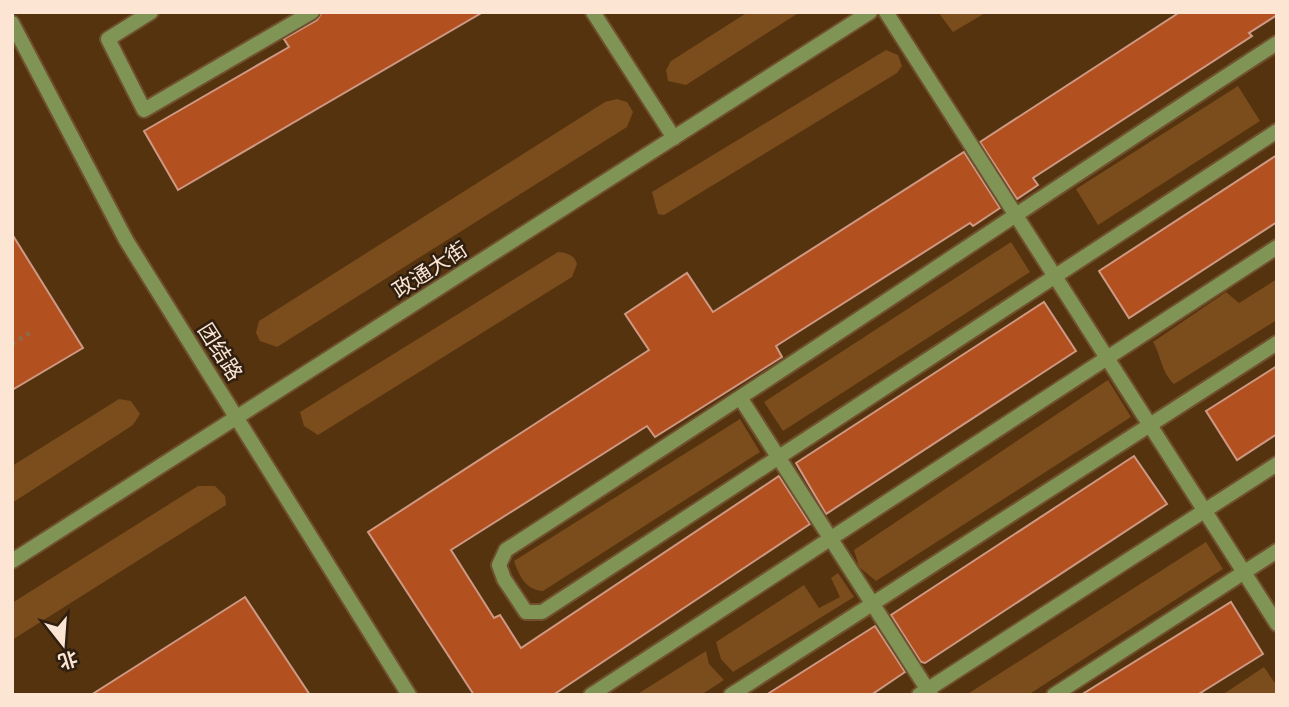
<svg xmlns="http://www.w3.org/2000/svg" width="1289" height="707" viewBox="0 0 1289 707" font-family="Poppins,'Noto Sans SC',sans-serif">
	<rect width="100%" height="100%" fill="#55330e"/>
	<!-- grass -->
	<g fill="#7b4c1c">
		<polygon points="748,12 800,12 686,85 668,81 666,70 671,61"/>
		<polygon points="938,12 987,12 953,32"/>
		<polygon points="886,50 898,55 902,66 897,73 664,215 658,214 652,192"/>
		<polygon points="1238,86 1260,121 1098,225 1076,189"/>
		<polygon points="617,99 627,102 633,112 627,127 277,347 260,341 256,333 259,321 605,102"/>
		<polygon points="1011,242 1030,272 783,431 764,402"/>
		<path d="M558 252C568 253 574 255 577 264L572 277 318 435 304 426 300 412Z"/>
		<path d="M1277 279V320L1174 384C1160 370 1162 357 1153 342L1226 292 1239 303Z"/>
		<polygon points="1108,380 1131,417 876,581 859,567 854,550"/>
		<polygon points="119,399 131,401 140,414 133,425 12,503 12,466"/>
		<path d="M740 419 760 452 543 591C525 590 519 575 514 561Z"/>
		<polygon points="198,486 215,486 225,496 226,505 12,640 12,603"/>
		<polygon points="1206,542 1223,569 1028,695 966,695"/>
		<polygon points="838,573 854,597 733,672 721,659 716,642 804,585 819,608 840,597 831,578"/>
		<polygon points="706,651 709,664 724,680 701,695 636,695"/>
		<polygon points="1264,667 1277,686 1275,694 1222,695"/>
	</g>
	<!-- building -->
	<g fill="#b35020" stroke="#ce9984" stroke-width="2">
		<polygon points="322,12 483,12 178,190 144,131 289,47 284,39 317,20"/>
		<polygon points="1180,12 1277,12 1277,15 1249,33 1252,36 1033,178 1038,185 1017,199 980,142"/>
		<polygon points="964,152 1000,208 973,226 970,223 776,346 782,357 655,437 647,426 451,550 494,618 500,615 521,648 779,476 810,524 553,695 474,695 368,532 649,350 625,314 687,273 713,312"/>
		<polygon points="1277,155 1277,222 1129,318 1099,271"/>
		<polygon points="12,234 83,348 12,390"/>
		<polygon points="1044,302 1076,351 826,514 796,463"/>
		<polygon points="1277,366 1277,434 1237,460 1206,411"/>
		<polygon points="1134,456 1167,504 925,663 921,662 891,615"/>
		<polygon points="245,597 310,695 91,695"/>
		<polygon points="1231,602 1263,654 1197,695 1081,695"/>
		<polygon points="875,626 905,672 871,695 766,695"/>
	</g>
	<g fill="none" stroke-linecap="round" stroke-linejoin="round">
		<!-- service casing -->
		<g stroke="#70502e" stroke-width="18">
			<g id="service">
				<polyline points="151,12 108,39 144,110 312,12"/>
				<polyline points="593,12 674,138"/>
				<polyline points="886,12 1277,624"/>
				<path d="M1277 43C1019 211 765 384 506 550L499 565 504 579 526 612H542L1277 131"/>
				<polyline points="741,399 931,695"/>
				<polyline points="591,695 1277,247"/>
				<polyline points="731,695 1277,343"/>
				<polyline points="919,695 1277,464"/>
				<polyline points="1054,695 1277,551"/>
			</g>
		</g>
		<!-- tertiary casing -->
		<g stroke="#70502e" stroke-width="18">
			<g id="tertiary">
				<polyline points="12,23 126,240 409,695"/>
				<polyline points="12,561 870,12"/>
			</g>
		</g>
		<!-- path -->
		<polyline stroke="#8a6c4c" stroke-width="4.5" stroke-dasharray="3.5 5" stroke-linecap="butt" points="12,344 31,332"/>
		<!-- service -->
		<use href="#service" stroke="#809455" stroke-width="14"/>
		<!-- tertiary -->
		<use href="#tertiary" stroke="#809455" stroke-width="14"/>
	</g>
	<g text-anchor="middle" stroke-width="5" stroke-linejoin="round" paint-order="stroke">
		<!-- street labels -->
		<g font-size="21" fill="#fce6d3" stroke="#2f1f10">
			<text transform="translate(430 270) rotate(-33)" y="7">政通大街</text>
			<text transform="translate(220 352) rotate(58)" y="7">团结路</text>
		</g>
	</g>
	<!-- border -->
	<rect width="1289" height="707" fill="none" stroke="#fce6d3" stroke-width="28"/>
	<!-- north arrow -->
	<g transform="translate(63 644) rotate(163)" stroke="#2f1f10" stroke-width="5" paint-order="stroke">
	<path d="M0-5L12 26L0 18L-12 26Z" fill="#fce6d3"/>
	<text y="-10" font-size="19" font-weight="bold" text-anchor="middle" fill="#fce6d3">北</text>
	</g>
</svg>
